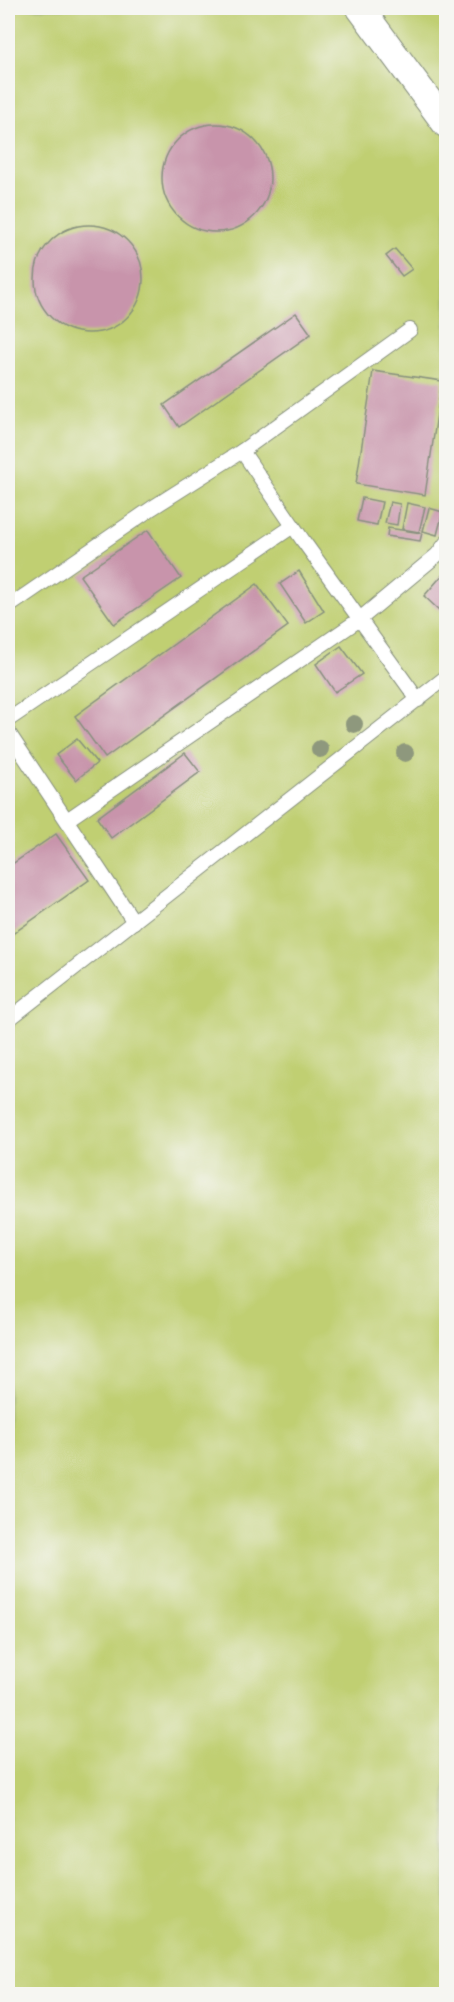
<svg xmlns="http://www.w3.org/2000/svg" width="454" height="2002" viewBox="0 0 454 2002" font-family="Dekko,sans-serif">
	<rect width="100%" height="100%" fill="#f6f6f2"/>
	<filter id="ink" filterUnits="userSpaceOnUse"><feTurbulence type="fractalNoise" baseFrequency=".0167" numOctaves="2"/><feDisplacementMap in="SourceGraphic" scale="12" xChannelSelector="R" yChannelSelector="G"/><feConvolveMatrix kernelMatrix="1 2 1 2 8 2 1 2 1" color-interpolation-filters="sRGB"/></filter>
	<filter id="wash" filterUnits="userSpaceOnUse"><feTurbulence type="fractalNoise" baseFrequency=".008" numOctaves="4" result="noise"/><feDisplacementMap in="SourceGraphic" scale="24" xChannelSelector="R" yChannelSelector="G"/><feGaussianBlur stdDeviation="1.35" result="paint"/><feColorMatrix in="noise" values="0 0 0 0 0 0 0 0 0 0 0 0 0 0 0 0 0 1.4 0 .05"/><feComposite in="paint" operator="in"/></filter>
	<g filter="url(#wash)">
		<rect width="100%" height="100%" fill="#efe4c8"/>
		<!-- green -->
		<rect fill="#c0cf72" stroke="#708653" stroke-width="1.5" x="8" y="8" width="438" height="1986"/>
		<g id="blocks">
			<!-- building -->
			<g fill="#c894ab">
				<circle cx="216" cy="178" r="54"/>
				<circle cx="89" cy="279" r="54"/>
				<polygon points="395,249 412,269 402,276 386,256"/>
				<polygon points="296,313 311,334 179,427 164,405"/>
				<polygon points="373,371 442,381 425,495 356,484"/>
				<polygon points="445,466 446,466 446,482 443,481"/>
				<polygon points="362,498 382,502 377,525 357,521"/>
				<polygon points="390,502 400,504 397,525 385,523"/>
				<polygon points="407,503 425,507 419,532 402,529"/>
				<polygon points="429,508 443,512 437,535 423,531"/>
				<polygon points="388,528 422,533 420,541 387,536"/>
				<polygon points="148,530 181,578 114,624 80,576"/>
				<polygon points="299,571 324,611 306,623 280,584"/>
				<polygon points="446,571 446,603 440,611 424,596"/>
				<polygon points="257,584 288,626 105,758 75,716"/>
				<polygon points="341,646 362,674 335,692 316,664"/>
				<polygon points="77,739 97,763 76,780 56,755"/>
				<polygon points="185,753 200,772 111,838 97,818"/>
				<polygon points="56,834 89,880 8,937 8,867"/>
			</g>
		</g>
	</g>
	<g filter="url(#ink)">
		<use href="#blocks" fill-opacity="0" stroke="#87907e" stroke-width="1.5"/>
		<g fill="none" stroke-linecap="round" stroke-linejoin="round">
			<!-- lane casing -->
			<g stroke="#87907e" stroke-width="16">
				<g id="lane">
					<polyline points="242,451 410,330"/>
					<polyline points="8,607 152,508 242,451 304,542 418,700"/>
					<polyline points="8,720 293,526"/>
					<polyline points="8,732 134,922"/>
					<polyline points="67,820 360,619 437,555 446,543"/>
					<polyline points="8,1020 446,677"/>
				</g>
			</g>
			<!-- street casing -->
			<g stroke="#87907e" stroke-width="29">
				<polyline id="street" points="360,8 446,124"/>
			</g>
			<!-- lane -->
			<use href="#lane" stroke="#fff" stroke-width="14"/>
			<!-- street -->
			<use href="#street" stroke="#fff" stroke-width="27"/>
		</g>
		<!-- trees -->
		<g fill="#8e987d">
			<circle cx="354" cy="724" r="9"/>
			<circle cx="320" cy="749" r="9"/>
			<circle cx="405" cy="753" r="9"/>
		</g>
	</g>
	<!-- margin -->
	<rect width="454" height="2002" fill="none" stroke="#f6f6f2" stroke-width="30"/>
</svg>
